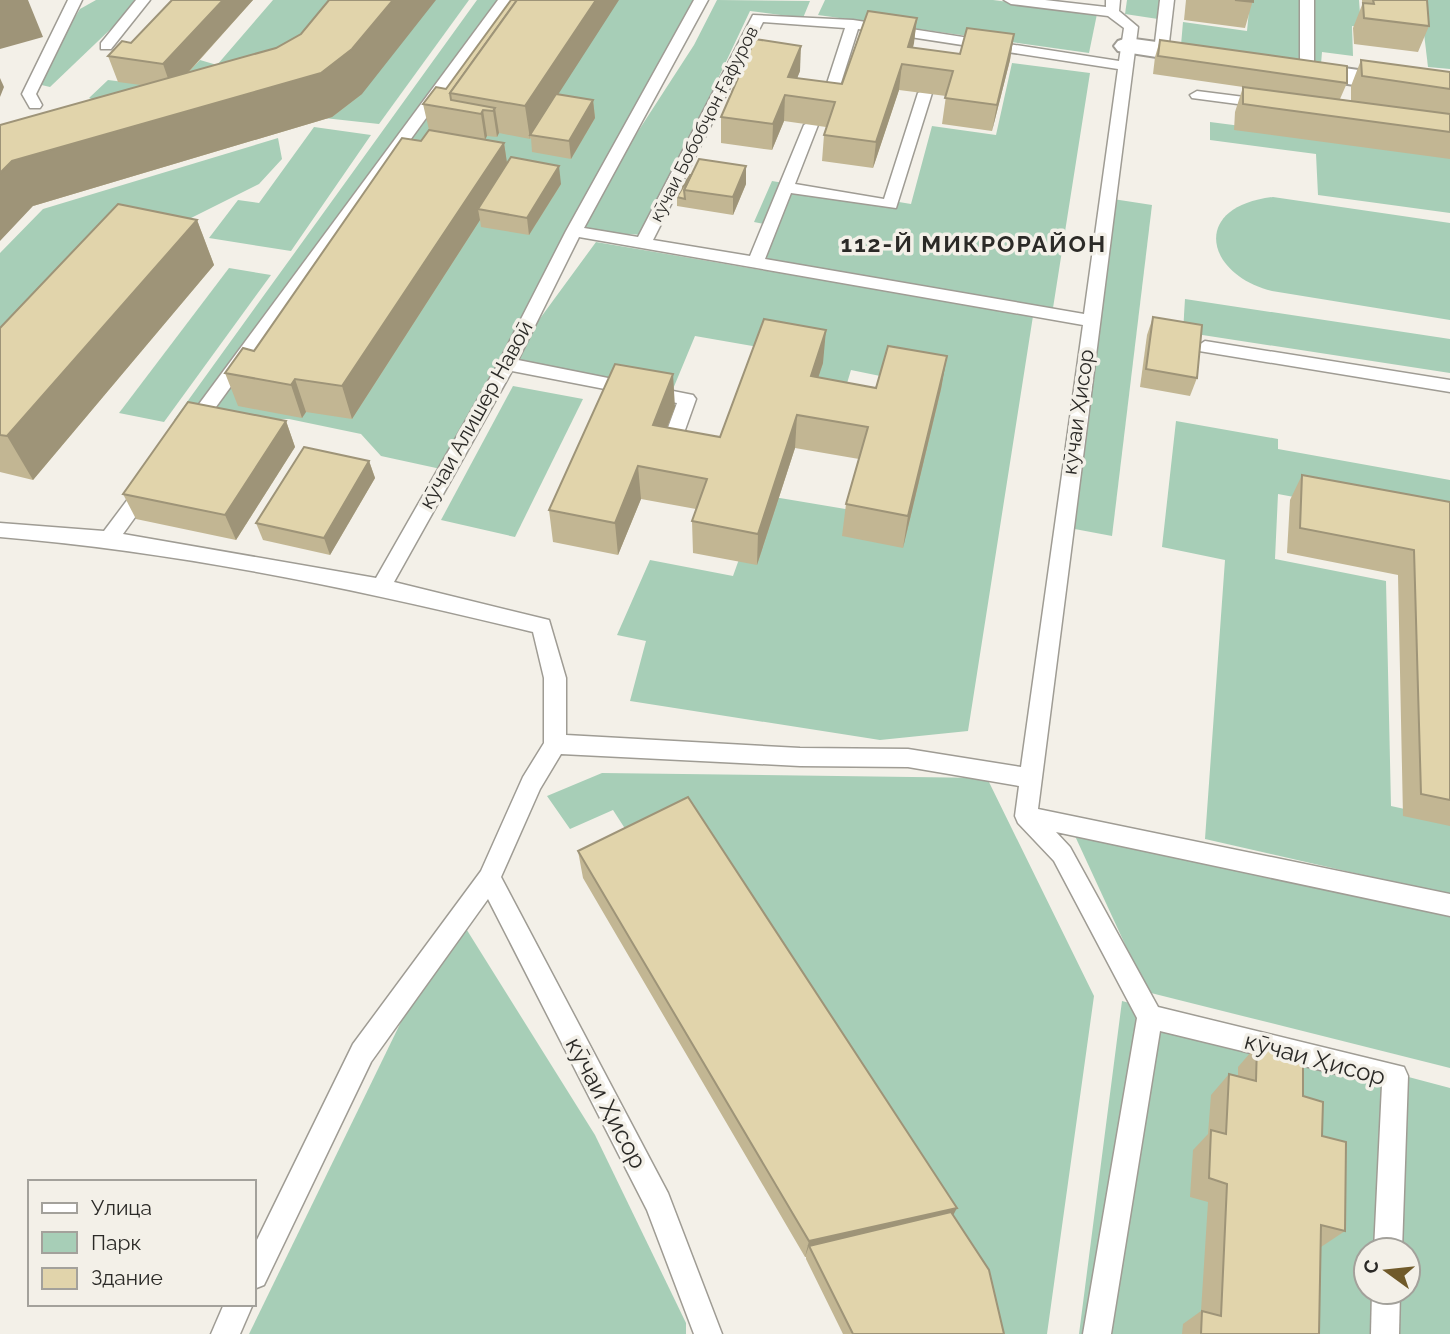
<svg xmlns="http://www.w3.org/2000/svg" width="1450" height="1334" viewBox="0 0 1450 1334" font-family="Raleway,sans-serif">
	<rect width="100%" height="100%" fill="#f3f0e8"/>
	<!-- green -->
	<g fill="#a7ceb7" fill-rule="evenodd">
		<polygon points="96,0 141,0 50,87 33,83 80,9"/>
		<polygon points="273,0 343,0 279,77 136,117 89,98 108,80 173,88 200,60 217,65"/>
		<polygon points="395,0 469,0 379,124 315,117"/>
		<polygon points="477,0 695,0 602,187 694,45 717,0 810,1 803,18 750,11 644,235 578,231 514,354 596,242 1033,316 968,731 880,740 630,701 646,641 617,635 650,560 733,576 762,495 893,517 924,385 851,370 839,410 800,403 815,357 695,336 673,389 508,364 450,471 381,456 361,434 289,419 174,420"/>
		<polygon points="825,0 993,0 1097,14 1089,53 818,15"/>
		<polygon points="1127,0 1161,0 1158,19 1125,14"/>
		<polygon points="1250,0 1359,0 1361,27 1352,26 1353,56 1322,52 1321,64 1181,45 1183,22 1247,31"/>
		<polygon points="1420,0 1450,0 1450,69 1428,67"/>
		<polygon points="1012,63 1090,73 1053,308 760,263 773,226 754,222 772,181 911,204 932,126 996,135"/>
		<polygon points="1210,122 1450,153 1450,213 1318,195 1316,154 1210,140"/>
		<polygon points="314,127 371,135 291,251 209,238 238,200 259,203"/>
		<polygon points="278,138 282,159 259,184 189,219 0,334 0,253 43,209"/>
		<path d="M1273 197 1450 223V320L1272 291C1206 275 1189 207 1273 197Z"/>
		<polygon points="1113,199 1152,205 1112,536 1064,527"/>
		<polygon points="229,268 271,275 164,422 119,413"/>
		<polygon points="1185,299 1450,339 1450,373 1183,332"/>
		<polygon points="513,386 583,399 515,537 441,520"/>
		<polygon points="1176,421 1278,439 1278,449 1450,480 1450,526 1278,494 1275,559 1386,581 1391,806 1450,819 1450,895 1205,839 1225,560 1162,547"/>
		<polygon points="602,773 987,778 1094,996 1047,1334 922,1334 880,1224 613,810 570,829 547,796"/>
		<polygon points="1075,836 1450,912 1450,1068 1147,992"/>
		<polygon points="455,911 595,1135 686,1323 686,1334 249,1334"/>
		<path d="M1122 1001 1450 1088V1334H1079ZM1366 1250H1408V1292H1366Z"/>
	</g>
	<g fill="none" stroke-linecap="round" stroke-linejoin="round">
		<!-- service casing -->
		<g stroke="#9f9c94" stroke-width="3">
			<g id="service">
				<polygon points="68,0 82,0 36,94 42,105 40,108 30,108 22,94"/>
				<polygon points="136,0 150,0 111,49 101,49 101,43"/>
				<polygon points="498,0 512,0 197,433 185,433 182,428 185,423"/>
				<path d="M694 0H708L584 228 638 237 753 15 853 20 1119 61 1124 28 1108 16 1011 4 1004 0H1045L1106 7V0H1120L1119 11 1138 27 1038 809 1450 894V916L1056 832 1070 847 1158 1007 1404 1067 1408 1076 1402 1250H1374L1382 1085 1160 1031 1111 1334H1083L1137 1018 1054 861 1018 823 1015 816 1019 786 908 767 800 766 561 754 540 789 501 877 668 1193 722 1334H694L647 1210 488 899 371 1062 264 1285 254 1289V1246L353 1044 481 871 523 777 544 743V678L533 632C357 589 180 552 0 537V523L104 531 140 483 147 481 156 488 123 534 376 578 498 364 566 231ZM763 22 845 28 819 108 826 112 833 108 858 29 1118 69 1084 314 765 259 791 193 896 208 932 93 925 89 918 93 884 199 795 184 818 125 811 121 804 125 750 256 653 240ZM579 237 1083 325 1021 767 908 749 800 748 566 735V678L549 620 394 582 512 371 677 403 662 444 671 451 680 444 696 399 693 395 518 360Z"/>
				<polygon points="1160,0 1174,0 1168,51 1161,55 1154,51"/>
				<polygon points="1300,0 1314,0 1314,71 1307,75 1300,71"/>
				<polygon points="1197,91 1268,100 1275,104 1268,108 1192,98 1190,95"/>
				<polygon points="1205,341 1450,380 1450,392 1199,351 1196,347"/>
				<polygon points="1372,1292 1400,1292 1399,1334 1371,1334"/>
				<polygon points="224,1304 253,1304 240,1334 211,1334"/>
			</g>
		</g>
		<!-- minor casing -->
		<g stroke="#9f9c94" stroke-width="4">
			<g id="minor">
				<polygon points="1127,38 1208,49 1217,52 1221,57 1217,62 1208,65 1118,51 1114,46 1118,41"/>
				<polygon points="1295,61 1450,83 1450,99 1286,75 1282,69 1286,63"/>
			</g>
		</g>
		<!-- service -->
		<use href="#service" fill="#fff" fill-rule="evenodd"/>
		<!-- minor -->
		<use href="#minor" fill="#fff" fill-rule="evenodd"/>
	</g>
	<!-- wall -->
	<g fill="#c2b693">
		<polygon points="172,0 253,0 189,72 362,94 332,117 33,206 141,85 118,82 108,56 131,43"/>
		<polygon points="1186,0 1253,0 1245,28 1184,20"/>
		<polygon points="1362,0 1427,0 1429,26 1418,52 1354,44 1353,28 1362,5"/>
		<polygon points="917,18 913,48 960,54 1014,34 1010,60 992,131 942,124 946,96 899,90 873,168 822,161 824,135 826,127 784,121 772,150 721,143 721,117 800,71 797,78 842,84"/>
		<polygon points="1160,40 1347,83 1340,99 1351,101 1351,86 1361,60 1450,72 1450,159 1234,130 1235,112 1243,87 1153,74 1155,57"/>
		<polygon points="446,89 558,95 593,100 595,118 571,159 532,152 531,138 530,139 499,133 497,137 487,136 485,139 504,143 507,164 561,184 529,235 481,227 480,220 352,419 306,412 302,418 238,406 225,373 254,351 421,141 429,130 423,104"/>
		<polygon points="746,166 746,184 733,215 677,206 677,197 690,175"/>
		<polygon points="197,220 214,265 33,480 0,472 0,328"/>
		<polygon points="1153,317 1197,378 1190,396 1140,387 1147,335"/>
		<polygon points="947,356 941,389 903,548 842,536 846,504 859,459 795,448 757,565 693,553 692,521 696,509 641,499 618,555 553,542 549,510 675,407 667,428 720,437 823,363 818,377 876,388"/>
		<polygon points="286,421 295,447 236,540 136,519 123,494"/>
		<polygon points="369,461 375,478 330,555 263,540 256,523"/>
		<polygon points="1302,475 1450,502 1450,826 1403,816 1398,575 1287,553 1290,500"/>
		<polygon points="578,851 953,1216 1004,1334 843,1334 806,1259 806,1257 805,1257 583,878"/>
		<polygon points="1257,1045 1303,1096 1322,1136 1345,1231 1321,1247 1319,1334 1182,1334 1183,1324 1201,1311 1208,1202 1190,1197 1193,1150 1208,1134 1211,1095 1229,1074 1238,1076 1238,1067"/>
	</g>
	<!-- shaded-wall -->
	<g fill="#9e9478">
		<polygon points="0,0 28,0 43,37 0,49"/>
		<polygon points="223,0 253,0 172,90 163,64"/>
		<polygon points="393,0 436,0 362,94 332,117 33,206 0,241 0,173 12,161"/>
		<polygon points="596,0 619,0 532,135 530,135 530,139 525,106"/>
		<polygon points="917,18 914,43 908,65 908,47"/>
		<polygon points="1014,34 1010,60 992,131 997,105"/>
		<polygon points="801,46 800,71 790,96 788,77"/>
		<polygon points="902,64 899,90 873,168 876,142"/>
		<polygon points="0,78 4,87 0,97"/>
		<polygon points="785,95 784,121 772,150 773,124"/>
		<polygon points="593,100 595,118 571,159 569,141"/>
		<polygon points="495,108 499,133 497,137 493,111"/>
		<polygon points="483,110 487,136 485,140 481,114"/>
		<polygon points="504,143 509,176 478,209 480,220 352,419 342,386"/>
		<polygon points="559,166 561,184 529,235 527,218"/>
		<polygon points="746,166 746,184 733,215 733,197"/>
		<polygon points="197,220 214,265 33,480 7,436"/>
		<polygon points="826,330 823,363 808,409 811,376"/>
		<polygon points="947,356 941,389 903,548 908,516"/>
		<polygon points="673,374 675,407 655,458 653,425"/>
		<polygon points="295,379 306,412 302,418 291,385"/>
		<polygon points="797,415 795,448 757,565 758,534"/>
		<polygon points="286,421 295,447 236,540 225,515"/>
		<polygon points="369,461 375,478 330,555 324,538"/>
		<polygon points="638,466 641,499 618,555 615,523"/>
		<polygon points="957,1208 948,1225 809,1246 805,1257 809,1241"/>
	</g>
	<!-- building -->
	<g fill="#e1d4ab" stroke="#9e9478" stroke-width="2">
		<polygon points="172,0 223,0 163,64 108,56 122,41 131,43"/>
		<polygon points="329,0 393,0 352,49 321,73 12,161 0,173 0,125 276,48 301,34"/>
		<polygon points="511,0 517,0 450,93 451,100 495,108 493,111 483,110 481,114 423,104 436,87 446,89"/>
		<polygon points="517,0 596,0 525,106 450,93"/>
		<polygon points="1235,0 1253,0 1253,2"/>
		<polygon points="1373,0 1427,0 1429,26 1364,18 1363,3 1374,4"/>
		<polygon points="868,11 917,18 908,47 960,54 967,28 1014,34 997,105 945,98 953,71 902,64 876,142 824,135 835,102 785,95 773,124 721,117 755,39 801,46 788,77 842,84"/>
		<polygon points="1160,40 1347,66 1347,83 1158,56"/>
		<polygon points="1361,60 1450,72 1450,89 1362,76"/>
		<polygon points="1243,87 1450,114 1450,132 1243,104"/>
		<polygon points="556,94 593,100 569,141 530,135"/>
		<polygon points="429,130 504,143 342,386 295,379 291,385 225,373 243,348 254,351 402,138 421,141"/>
		<polygon points="511,157 559,166 527,218 478,209"/>
		<polygon points="699,159 746,166 733,197 684,190"/>
		<polygon points="690,175 691,175 684,190 685,199 677,197"/>
		<polygon points="118,204 197,220 7,436 0,435 0,328"/>
		<polygon points="1153,317 1202,325 1197,378 1146,369"/>
		<polygon points="764,319 826,330 811,376 876,388 888,346 947,356 908,516 846,504 868,427 797,415 758,534 692,521 707,479 638,466 615,523 549,510 615,364 673,374 653,425 720,437"/>
		<polygon points="188,402 286,421 225,515 123,494"/>
		<polygon points="304,447 369,461 324,538 256,523"/>
		<polygon points="1302,475 1450,502 1450,800 1421,794 1414,550 1300,528"/>
		<polygon points="688,797 957,1208 809,1241 578,851"/>
		<polygon points="1257,1045 1303,1057 1303,1096 1323,1102 1322,1136 1346,1142 1345,1231 1321,1225 1319,1334 1201,1334 1202,1311 1221,1316 1227,1184 1209,1178 1211,1130 1226,1134 1229,1074 1256,1081"/>
		<polygon points="951,1212 989,1270 1004,1334 853,1334 809,1246"/>
	</g>
	<g text-anchor="middle" stroke-width="7" stroke-linejoin="round" paint-order="stroke">
		<!-- far-street labels -->
		<g font-size="18" fill="#2b2a27" stroke="#f3f0e8">
			<text transform="translate(704 124) rotate(-63)" y="6">кӯчаи Бобобҷон Ғафуров</text>
		</g>
		<!-- street labels -->
		<g font-size="21" fill="#2b2a27" stroke="#f3f0e8">
			<text transform="translate(1078 412) rotate(-82)" y="7">кӯчаи Ҳисор</text>
			<text transform="translate(476 415) rotate(-61)" y="7">кӯчаи Алишер Навоӣ</text>
		</g>
		<!-- far-district labels -->
		<g font-size="23" font-weight="bold" letter-spacing="2" fill="#2b2a27" stroke="#f3f0e8">
			<text x="974" y="252">112-Й МИКРОРАЙОН</text>
		</g>
		<!-- near-street labels -->
		<g font-size="24" fill="#2b2a27" stroke="#f3f0e8">
			<text transform="translate(1315 1059) rotate(15)" y="8">кӯчаи Ҳисор</text>
			<text transform="translate(606 1103) rotate(62)" y="8">кӯчаи Ҳисор</text>
		</g>
	</g>
	<!-- legend -->
	<rect x="28" y="1180" width="228" height="126" fill="#f3f0e8" stroke="#a3a19b" stroke-width="2"/>
	<rect x="42" y="1203" width="35" height="10" fill="#ffffff" stroke="#a3a19b" stroke-width="2"/>
	<text x="91" y="1215" font-size="21" fill="#2b2a27">Улица</text>
	<rect x="42" y="1232" width="35" height="21" fill="#a7ceb7" stroke="#a3a19b" stroke-width="2"/>
	<text x="91" y="1250" font-size="21" fill="#2b2a27">Парк</text>
	<rect x="42" y="1268" width="35" height="21" fill="#e1d4ab" stroke="#a3a19b" stroke-width="2"/>
	<text x="91" y="1285" font-size="21" fill="#2b2a27">Здание</text>
	<!-- north arrow -->
	<g transform="translate(1387 1271) rotate(285)"><circle r="33" fill="#f3f0e8" stroke="#a3a19b" stroke-width="2"/>
	<path d="M0-5L12 26L0 18L-12 26Z" fill="#705a2a"/>
	<text y="-10" font-size="19" font-weight="bold" text-anchor="middle" fill="#2b2a27">С</text>
	</g>
</svg>
